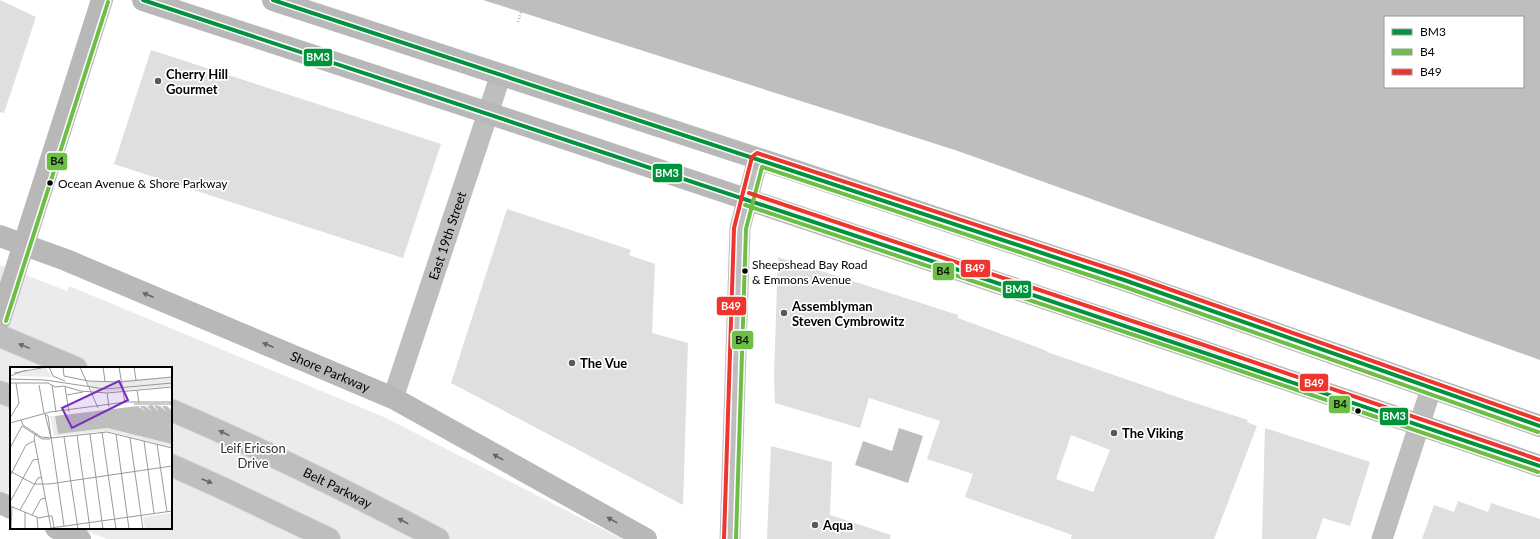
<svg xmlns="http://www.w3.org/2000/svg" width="1540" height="539" viewBox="0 0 1540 539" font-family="Lato,sans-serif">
	<rect width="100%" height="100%" fill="#fff"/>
	<!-- green -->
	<polygon fill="#ebebeb" points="0,265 67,291 69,286 386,418 622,539 107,539 78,528 171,528 171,368 11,368 11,496 0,492"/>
	<!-- water -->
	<g fill="#bebebe" fill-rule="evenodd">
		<path d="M483 0H1540V360L955 150ZM1385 17H1523V87H1385Z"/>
		<polygon points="899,428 923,436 908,483 855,465 863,441 892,451"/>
	</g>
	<!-- building -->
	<g fill="#dfdfdf" fill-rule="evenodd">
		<polygon points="0,0 36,17 4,113 0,112"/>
		<polygon points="151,50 441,144 403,258 114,164"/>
		<polygon points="507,209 631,250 629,255 655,264 652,333 688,343 683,505 451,383"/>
		<path d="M778 257 958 315V318L1047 351V352L1189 401 1248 420 1247 422 1257 426 1214 539H1071L1072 535 965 497 973 474 927 459 940 421 869 398 860 428 775 403 774 374ZM1071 435 1110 450 1093 492 1056 479Z"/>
		<polygon points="1265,428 1370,462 1350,526 1323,518 1316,539 1262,539"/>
		<polygon points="771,446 832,462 830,515 891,535 890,539 767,539"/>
		<polygon points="1458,501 1488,512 1491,503 1540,519 1540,539 1422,539 1434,505 1454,512"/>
	</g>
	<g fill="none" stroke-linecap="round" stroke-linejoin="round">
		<!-- highway casing -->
		<g stroke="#dbdbdb" stroke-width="24">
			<g id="highway">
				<polyline points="0,336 76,368"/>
				<polyline points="0,392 11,396"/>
				<path id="s3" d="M171 410C262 449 351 493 438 539"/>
				<polyline points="171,465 220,487 329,539"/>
			</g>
		</g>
		<!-- path -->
		<polyline stroke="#b9b9b9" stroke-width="2.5" stroke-dasharray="1 2" stroke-linecap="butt" points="518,22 525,0"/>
		<!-- street -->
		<g stroke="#bebebe" stroke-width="21">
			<path id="s1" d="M393 398 501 74"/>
			<polyline points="730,539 740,228 758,159"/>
			<polyline points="1382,539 1431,389"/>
		</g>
		<!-- secondary -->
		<g stroke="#b8b8b8" stroke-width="22">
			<polyline points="143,0 488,113 1199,350 1540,466"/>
			<polyline points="273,0 790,169 1124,280 1540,426"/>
			<path id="s2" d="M0 236 66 260 393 398 646 539"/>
			<polyline points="0,319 102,0"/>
			<polyline points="0,503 11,508"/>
			<polyline points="56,528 80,539"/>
		</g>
		<!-- highway -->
		<use href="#highway" stroke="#bebebe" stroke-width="22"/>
		<!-- bus-1 casing -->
		<g stroke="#fff" stroke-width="7">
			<g id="bus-1">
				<path d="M143 0C610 153 1075 308 1540 466"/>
				<polyline points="273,0 1124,280 1540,426"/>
			</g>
		</g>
		<!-- bus-2 casing -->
		<g stroke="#fff" stroke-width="7">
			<g id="bus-2">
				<polyline points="745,205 1197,356 1538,472"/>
				<polyline points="6,321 108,2"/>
				<polyline points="736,539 746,229 762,167 1122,286 1538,432"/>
			</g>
		</g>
		<!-- bus-3 casing -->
		<g stroke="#fff" stroke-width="7">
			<g id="bus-3">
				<polyline points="749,193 1201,344 1540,460"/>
				<polyline points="724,539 734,228 752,157 757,153 1126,274 1540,420"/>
			</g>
		</g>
		<!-- bus-1 -->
		<use href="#bus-1" stroke="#00933c" stroke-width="4"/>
		<!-- bus-2 -->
		<use href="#bus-2" stroke="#6cbe45" stroke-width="4"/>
		<!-- bus-3 -->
		<use href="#bus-3" stroke="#ee352e" stroke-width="4"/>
	</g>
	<!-- one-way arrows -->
	<defs><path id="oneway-solid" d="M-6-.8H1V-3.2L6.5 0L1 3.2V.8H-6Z"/></defs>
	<g fill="#656565">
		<use href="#oneway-solid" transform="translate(148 295) rotate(-157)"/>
		<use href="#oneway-solid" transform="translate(268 345) rotate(-157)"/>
		<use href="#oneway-solid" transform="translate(498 457) rotate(-151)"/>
		<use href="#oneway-solid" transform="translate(612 520) rotate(-151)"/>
	</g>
	<g fill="#686868">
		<use href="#oneway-solid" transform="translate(24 346) rotate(-158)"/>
		<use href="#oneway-solid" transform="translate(224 433) rotate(-156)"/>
		<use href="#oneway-solid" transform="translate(207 481) rotate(23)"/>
		<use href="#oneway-solid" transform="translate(403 521) rotate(-152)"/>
	</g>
	<!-- markers -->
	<g fill="#595959" stroke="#fff" stroke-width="1.5">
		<circle cx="158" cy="81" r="4"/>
		<circle cx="784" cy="313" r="4"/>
		<circle cx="572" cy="363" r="4"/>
		<circle cx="1114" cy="433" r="4"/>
		<circle cx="815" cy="525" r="4"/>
	</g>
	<g fill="#000" stroke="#fff" stroke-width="1.5">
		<circle cx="50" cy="183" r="3.5"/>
		<circle cx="745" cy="271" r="3.5"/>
		<circle cx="1358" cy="411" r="3.5"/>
	</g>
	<g text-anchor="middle" stroke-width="3.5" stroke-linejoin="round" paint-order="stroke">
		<!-- bus labels -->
		<g font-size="12" fill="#000" stroke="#fff" text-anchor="start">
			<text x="58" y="188">Ocean Avenue &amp; Shore Parkway</text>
			<text x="752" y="269">Sheepshead Bay Road<tspan x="752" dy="15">&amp; Emmons Avenue</tspan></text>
		</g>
		<!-- poi labels -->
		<g font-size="13" font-weight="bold" fill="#000" stroke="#fff" text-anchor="start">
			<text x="166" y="79">Cherry Hill<tspan x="166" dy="15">Gourmet</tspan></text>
			<text x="792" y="311">Assemblyman<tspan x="792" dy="15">Steven Cymbrowitz</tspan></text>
			<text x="580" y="368">The Vue</text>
			<text x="1122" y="438">The Viking</text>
			<text x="823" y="530">Aqua</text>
		</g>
		<!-- street labels -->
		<g font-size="13" fill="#000" stroke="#fff">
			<text dy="5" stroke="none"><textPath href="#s1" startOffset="171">East 19th Street</textPath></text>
			<text dy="5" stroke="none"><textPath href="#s2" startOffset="357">Shore Parkway</textPath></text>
			<text dy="5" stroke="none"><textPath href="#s3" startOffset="184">Belt Parkway</textPath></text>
		</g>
		<!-- park labels -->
		<g font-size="13" fill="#323232" stroke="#fff">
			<text x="253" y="453">Leif Ericson<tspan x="253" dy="15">Drive</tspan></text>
		</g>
	</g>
	<!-- overview -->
	<g transform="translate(10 367)">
		<rect width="162" height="162" fill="#fff"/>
		<path d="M36 1 42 10 6 9 15 5ZM162 10V19L97 25 82 24 78 15ZM40 49H45L48 67 97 61 162 77V80L97 64 44 69ZM162 146V162H135L133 150Z" fill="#ebebeb"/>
		<path d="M142 38 149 45 144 38 150 39 157 45 152 39H157L162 44V77L97 61 48 67 45 49 128 39 136 45 130 39H135L143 45 137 39Z" fill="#bebebe"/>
		<path fill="none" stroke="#999" stroke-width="1" d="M39 0 43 9 55 14M53 0 54 9 78 14 110 15 162 10M70 0 88 41M93 0 95 14M109 0 115 36M124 0 126 13M4 6 37 0M0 9 17 3M0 12 35 13 95 22 162 16M0 16H38L45 20 54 19 70 24 97 26 162 20M29 18 34 46M42 18 46 45M55 20 59 45M127 23 129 36M97 26 99 40M57 28 73 25M124 37H162M35 47 38 49 54 159M35 47 41 71M0 51 9 36 6 16M11 53 13 58 31 70 41 71M0 56 40 45 116 35H162M12 59 32 72H40M92 65 106 162M26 66 24 71 41 161M80 67 93 162M106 67 119 162M67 68 80 162M54 70 68 162M41 71 97 65 162 81M120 71 133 162M134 74 144 146M147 77 157 145M0 81 12 59M0 104 24 117H39L162 99M0 109 16 78 24 74M0 135 23 93 29 92M0 139 29 151 38 149M10 143 28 111 32 110M15 145V162M22 148 31 132 36 131M38 149H42L44 160M27 150 28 162M41 161 162 144M1 162 2 140"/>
		<path fill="#7b2cbf" fill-opacity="0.15" stroke="#7b2cbf" stroke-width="2" d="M109 14 118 33 62 61 52 41Z"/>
		<rect width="162" height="162" fill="none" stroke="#000" stroke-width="2"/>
	</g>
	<g stroke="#fff" stroke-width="1.5">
		<rect x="303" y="48" width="30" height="19" rx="4" fill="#00933c"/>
		<rect x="46" y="152" width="22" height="19" rx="4" fill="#6cbe45"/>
		<rect x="652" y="163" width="31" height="20" rx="4" fill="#00933c"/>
		<rect x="960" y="259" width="31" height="19" rx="4" fill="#ee352e"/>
		<rect x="932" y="262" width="23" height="19" rx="4" fill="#6cbe45"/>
		<rect x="1002" y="280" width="30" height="19" rx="4" fill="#00933c"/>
		<rect x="716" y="296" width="31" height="20" rx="4" fill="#ee352e"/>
		<rect x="731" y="330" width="23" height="20" rx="4" fill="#6cbe45"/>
		<rect x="1299" y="373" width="30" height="19" rx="4" fill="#ee352e"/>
		<rect x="1328" y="395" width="23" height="19" rx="4" fill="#6cbe45"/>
		<rect x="1379" y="407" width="30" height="19" rx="4" fill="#00933c"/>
	</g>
	<g font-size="11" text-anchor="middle" font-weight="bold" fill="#fff">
		<text x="318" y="61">BM3</text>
		<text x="667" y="177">BM3</text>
		<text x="975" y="272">B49</text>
		<text x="1017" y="293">BM3</text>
		<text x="731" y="310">B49</text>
		<text x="1314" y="387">B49</text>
		<text x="1394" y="420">BM3</text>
	</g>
	<g font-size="11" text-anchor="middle" font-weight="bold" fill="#111">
		<text x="57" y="165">B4</text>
		<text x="943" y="275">B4</text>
		<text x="742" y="344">B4</text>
		<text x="1340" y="408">B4</text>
	</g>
	<!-- legend -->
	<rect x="1384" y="16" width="140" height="72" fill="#ffffff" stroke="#999999"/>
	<rect x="1392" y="29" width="20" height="6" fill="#00933c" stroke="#999999"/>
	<text x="1420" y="36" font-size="12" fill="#000000">BM3</text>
	<rect x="1392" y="49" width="20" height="6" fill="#6cbe45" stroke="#999999"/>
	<text x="1420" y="56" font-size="12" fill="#000000">B4</text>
	<rect x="1392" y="69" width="20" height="6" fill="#ee352e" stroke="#999999"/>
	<text x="1420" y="76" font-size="12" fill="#000000">B49</text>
</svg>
